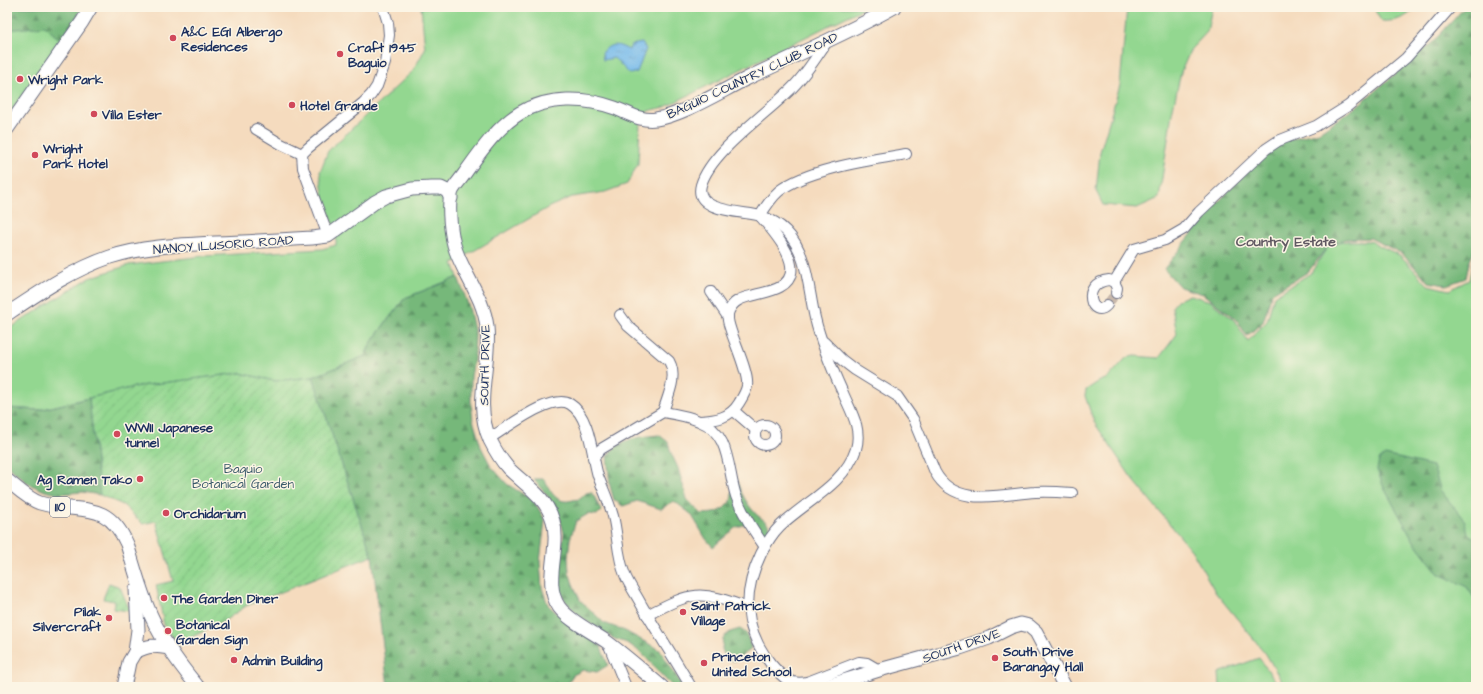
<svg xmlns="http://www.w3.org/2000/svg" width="1483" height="694" viewBox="0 0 1483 694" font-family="'Architects Daughter',sans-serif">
	<defs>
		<pattern id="forest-firs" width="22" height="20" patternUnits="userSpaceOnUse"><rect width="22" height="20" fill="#76b87a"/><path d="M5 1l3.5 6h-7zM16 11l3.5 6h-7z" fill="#609667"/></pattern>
		<pattern id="garden-furrows" width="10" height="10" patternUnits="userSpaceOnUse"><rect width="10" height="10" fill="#93d790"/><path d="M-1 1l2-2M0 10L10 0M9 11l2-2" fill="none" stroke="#7eb97f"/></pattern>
		<pattern id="water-ripples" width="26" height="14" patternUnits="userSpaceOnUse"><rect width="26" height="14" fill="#74baeb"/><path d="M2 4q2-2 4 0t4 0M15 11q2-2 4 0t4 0" fill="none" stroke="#5e98c2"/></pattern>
	</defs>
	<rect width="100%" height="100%" fill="#fcf5e5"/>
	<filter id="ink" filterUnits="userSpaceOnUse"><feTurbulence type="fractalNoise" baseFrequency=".025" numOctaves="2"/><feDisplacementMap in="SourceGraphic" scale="8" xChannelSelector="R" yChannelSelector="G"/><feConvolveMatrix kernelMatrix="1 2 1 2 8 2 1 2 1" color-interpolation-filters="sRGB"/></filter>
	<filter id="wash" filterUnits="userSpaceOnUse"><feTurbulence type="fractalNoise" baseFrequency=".012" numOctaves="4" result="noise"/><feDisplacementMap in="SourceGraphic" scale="16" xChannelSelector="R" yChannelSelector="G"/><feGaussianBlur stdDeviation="0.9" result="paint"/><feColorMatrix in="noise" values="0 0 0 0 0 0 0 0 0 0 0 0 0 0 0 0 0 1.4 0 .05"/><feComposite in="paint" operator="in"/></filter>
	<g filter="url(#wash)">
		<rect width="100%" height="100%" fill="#f5dbbe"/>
		<!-- green -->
		<g fill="#93d790" stroke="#578377">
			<polygon points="7,7 83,7 74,23 7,117"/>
			<polygon points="421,7 866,7 665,107 648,111 640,123 638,164 627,184 605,192 572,197 549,207 453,263 458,277 405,298 386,322 371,343 365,356 313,377 274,381 240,373 139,386 39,410 7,408 7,330 89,278 129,265 204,256 322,249 336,245 336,230 324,200 320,172 328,151 413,71 425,49"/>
			<polygon points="1127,7 1212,7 1207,32 1191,49 1181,72 1172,113 1159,198 1137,208 1103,205 1096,191 1100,152 1120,85"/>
			<path d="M1373 7H1417C1406 18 1396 22 1381 21Z"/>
			<polygon points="1347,241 1370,241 1401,256 1428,285 1449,290 1469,280 1472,265 1476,258 1476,687 1285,687 1266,654 1216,593 1192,551 1131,477 1094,422 1085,396 1086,390 1098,382 1108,378 1126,358 1134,356 1159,358 1177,334 1172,307 1178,300 1190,295 1210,301 1234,320 1248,341 1267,321 1274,296 1311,273 1328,246"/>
			<polygon points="1259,658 1280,687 1220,687 1219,673"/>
		</g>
		<!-- forest -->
		<g fill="url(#forest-firs)" stroke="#48746c">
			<polygon points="7,7 83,7 61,41 45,26 7,30"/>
			<polygon points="1465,7 1476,7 1476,246 1469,263 1466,278 1446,285 1429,282 1401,253 1370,238 1346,239 1328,246 1308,272 1272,293 1263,322 1247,336 1237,320 1203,294 1180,287 1164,269 1210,211 1260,157 1286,140 1319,132 1356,107 1433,42"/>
			<polygon points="458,277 469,307 475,335 474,359 471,377 471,403 473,420 481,447 491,466 507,484 534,501 545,520 540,562 542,588 548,605 569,624 600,645 608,665 597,672 583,670 573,675 565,687 388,687 372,556 313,377 365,356 371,343 386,322 405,298"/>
			<polygon points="89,398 100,495 82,492 58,494 45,491 29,484 7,466 7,408 39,410"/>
			<path d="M659 435 668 442 671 453 678 468 687 499 695 508 702 514 714 513 723 509 731 501 733 488 737 480C740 492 747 504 755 513 764 522 766 518 772 532L766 534 748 523 735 528 713 547 706 539 691 514 674 501 661 509 637 501 623 506 614 500 610 486 607 456C621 438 638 437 659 435Z"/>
			<polygon points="1385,455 1433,466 1441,491 1465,521 1468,534 1476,539 1476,601 1467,587 1439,574 1415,543 1384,488 1377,470 1379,460"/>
			<path d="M535 479H544C548 487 554 500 564 501 568 502 575 499 580 499L586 493 591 492 595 498 601 511 597 515 588 514 576 521 570 539 568 558 569 572 573 584 580 600 604 623 625 631 660 650 680 682 681 687H673C658 673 647 655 629 644 623 641 615 640 609 636 593 626 561 606 558 585 557 571 562 548 564 533 560 513 549 496 535 481Z"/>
			<polygon points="740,629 746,633 751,647 749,651 734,661 726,659 722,649 723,638 730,632"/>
		</g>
		<!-- garden -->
		<g fill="url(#garden-furrows)" stroke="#578377">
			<polygon points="240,373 274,381 313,377 372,556 246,606 224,621 192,637 179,646 164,625 156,585 173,581 156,521 143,524 123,505 100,495 89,398 139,386"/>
			<polygon points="109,583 120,587 130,611 113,609 114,601 103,599"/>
		</g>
		<!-- water -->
		<path fill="url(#water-ripples)" stroke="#4874a4" d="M642 43 646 49 637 72 630 74C624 69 620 63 614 58L603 60 602 53C611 42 617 44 629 50L631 45Z"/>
	</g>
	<g filter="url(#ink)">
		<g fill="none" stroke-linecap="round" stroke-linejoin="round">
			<!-- minor-tunnel -->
			<polyline stroke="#c9b9ab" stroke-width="10" stroke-dasharray="10 5" stroke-linecap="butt" points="1107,305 1116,293"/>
			<!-- minor casing -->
			<g stroke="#676b80" stroke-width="12">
				<g id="minor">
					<path d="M828 40C817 56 807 73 793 87 768 113 711 151 701 185 693 213 746 211 761 216 770 219 780 225 786 231 808 253 808 289 815 318 821 344 832 369 843 393 851 412 862 428 856 449 845 484 805 502 780 526 772 534 766 544 761 554 742 593 743 629 771 664 783 678 791 687 810 681L859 662 867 663 879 670"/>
					<polyline points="256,129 281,144 302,154"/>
					<polyline points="328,236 303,168 302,154 308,148 363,103 371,95 377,86 385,63 389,35 388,23 383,7"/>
					<polyline points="1114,282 1134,249 1165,240 1184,229 1199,212 1266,149 1278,141 1316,126 1348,106 1406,58 1451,7"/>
					<polyline points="711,292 728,317"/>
					<path d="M1107 305C1092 321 1079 283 1109 280L1114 282 1117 288 1116 293"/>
					<path d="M620 315 628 326 669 361C678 377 668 395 663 412"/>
					<path d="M824 342 842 360 855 370 897 396 913 419 935 472C955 509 1002 494 1035 492 1047 491 1060 492 1072 493"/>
					<polyline points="734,411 756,430"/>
					<path d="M700 421C716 420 730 418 739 403 742 398 746 392 747 386 749 374 735 344 731 331 729 325 726 317 729 311 733 301 742 298 751 296 760 293 771 292 780 287 810 271 773 231 760 216 766 206 771 198 779 191 807 169 871 160 906 154"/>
					<circle cx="765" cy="435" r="10"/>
					<path d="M490 438C507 428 551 393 570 404 590 416 592 456 598 476 603 489 609 502 613 516 618 536 617 556 625 575 629 585 636 594 641 604 657 632 675 659 691 687"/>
					<path d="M593 458 601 449 663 412C675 414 688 416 699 421 731 433 727 469 736 496 743 515 754 531 765 547"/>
					<path d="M647 615C694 591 698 590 748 608"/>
					<polyline points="608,643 626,687"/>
				</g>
			</g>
			<!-- major casing -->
			<g stroke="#676b80" stroke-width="15">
				<g id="major">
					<polyline points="7,129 82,22 91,7"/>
					<path d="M7 314C40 292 72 270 110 257 144 246 180 245 215 243 247 242 280 240 312 238L328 236 375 202 386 196 412 189 432 188H441L447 191 451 198"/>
					<path d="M7 480C17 488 28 499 40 503 78 515 106 497 127 544 133 564 139 586 147 606 158 635 178 663 198 687"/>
					<path d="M135 652C149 645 154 645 169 648"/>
					<polyline points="124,687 129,662 135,652 138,630 136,589"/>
					<path d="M662 687C644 672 626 656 607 642 593 632 569 621 559 607 542 583 561 548 553 521 546 496 525 485 508 468 500 459 495 450 490 440 473 402 491 366 487 327 484 299 465 276 456 251 451 238 447 205 452 191 455 185 461 179 465 173 480 152 497 127 520 113 548 96 585 97 615 108 628 113 642 122 656 119 683 115 721 91 746 79 795 55 846 34 894 7"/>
					<polyline points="824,687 879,670 960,648 989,638 1011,627 1021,624 1029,626 1036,632 1065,687"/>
				</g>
			</g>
			<!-- minor -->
			<use href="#minor" stroke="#fff" stroke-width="10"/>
			<!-- major -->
			<use href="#major" stroke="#fff" stroke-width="13"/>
		</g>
	</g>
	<!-- markers -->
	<g fill="#d1495b" stroke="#fcf5e5" stroke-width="1.5">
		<circle cx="173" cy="38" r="4"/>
		<circle cx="340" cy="54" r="4"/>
		<circle cx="20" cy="79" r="4"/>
		<circle cx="292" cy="105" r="4"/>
		<circle cx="94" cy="114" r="4"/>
		<circle cx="35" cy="155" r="4"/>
		<circle cx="117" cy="434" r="4"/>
		<circle cx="140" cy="479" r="4"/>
		<circle cx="166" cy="513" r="4"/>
		<circle cx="164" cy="598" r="4"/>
		<circle cx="683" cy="612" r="4"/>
		<circle cx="109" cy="618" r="4"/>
		<circle cx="168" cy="631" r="4"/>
		<circle cx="995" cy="658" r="4"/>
		<circle cx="234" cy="660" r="4"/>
		<circle cx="704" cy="663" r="4"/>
	</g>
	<g text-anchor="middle" stroke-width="3" stroke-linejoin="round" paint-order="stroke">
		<!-- shield labels -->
		<rect fill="#fcf5e5" stroke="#5e6a86" stroke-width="1" x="50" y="497" width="20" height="20" rx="3"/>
		<g font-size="12" font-weight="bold" fill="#1b2f5e">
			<text x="60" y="511">110</text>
		</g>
		<!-- poi labels -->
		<g font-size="13" font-weight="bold" fill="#1b2f5e" stroke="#fcf5e5" text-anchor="start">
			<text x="181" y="36">A&amp;C EGI Albergo<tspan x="181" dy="15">Residences</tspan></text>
			<text x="348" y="52">Craft 1945<tspan x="348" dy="15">Baguio</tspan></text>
			<text x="28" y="84">Wright Park</text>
			<text x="300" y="110">Hotel Grande</text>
			<text x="102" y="119">Villa Ester</text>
			<text x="43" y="153">Wright<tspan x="43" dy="15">Park Hotel</tspan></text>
			<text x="125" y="432">WWII Japanese<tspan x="125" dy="15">tunnel</tspan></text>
			<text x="132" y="484" text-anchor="end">Ag Ramen Tako</text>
			<text x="174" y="518">Orchidarium</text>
			<text x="172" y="603">The Garden Diner</text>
			<text x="691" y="610">Saint Patrick<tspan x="691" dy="15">Village</tspan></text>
			<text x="101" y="616" text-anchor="end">Pilak<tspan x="101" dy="15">Silvercraft</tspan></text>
			<text x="176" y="629">Botanical<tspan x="176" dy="15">Garden Sign</tspan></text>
			<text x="1003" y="656">South Drive<tspan x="1003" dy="15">Barangay Hall</tspan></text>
			<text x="712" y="661">Princeton<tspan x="712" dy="15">United School</tspan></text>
			<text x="242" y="665">Admin Building</text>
		</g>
		<!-- street labels -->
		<g font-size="13" fill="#1b2f5e" stroke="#fcf5e5">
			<text transform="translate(752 75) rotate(-25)" y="5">BAGUIO COUNTRY CLUB ROAD</text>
			<text transform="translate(223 244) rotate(-4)" y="5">NANOY ILUSORIO ROAD</text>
			<text transform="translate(484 365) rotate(-89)" y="5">SOUTH DRIVE</text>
			<text transform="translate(961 645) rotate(-19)" y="5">SOUTH DRIVE</text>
		</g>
		<!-- park labels -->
		<g font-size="13" fill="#39596a" stroke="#fcf5e5">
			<text x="243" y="473">Baguio<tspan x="243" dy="15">Botanical Garden</tspan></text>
		</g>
		<!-- neighbourhood labels -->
		<g font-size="14" font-weight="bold" fill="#615963" stroke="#fcf5e5">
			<text x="1286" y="246">Country Estate</text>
		</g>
	</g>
	<!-- margin -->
	<rect width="1483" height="694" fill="none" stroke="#fcf5e5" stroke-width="24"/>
</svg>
